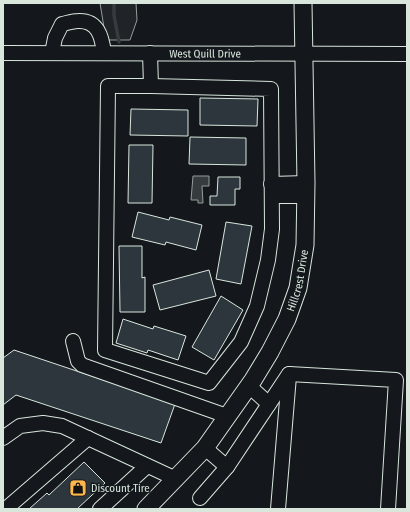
<svg xmlns="http://www.w3.org/2000/svg" width="410" height="512" viewBox="0 0 410 512" font-family="'Fira Sans Condensed',sans-serif">
	<rect width="100%" height="100%" fill="#14181c"/>
	<!-- green -->
	<polygon fill="#202428" stroke="#939e99" points="100,3 136,3 137,20 130,40 106,40"/>
	<!-- water -->
	<polygon fill="#363b3e" stroke="#939e99" points="193,176 209,176 209,186 202,186 203,203 198,203 198,200 191,200"/>
	<g fill="none" stroke-linecap="round" stroke-linejoin="round">
		<!-- stream -->
		<polyline stroke="#363b3e" stroke-width="3.5" points="114,3 114,15 119,42"/>
	</g>
	<!-- building -->
	<g fill="#2c363c" stroke="#d8e6dc">
		<polygon points="200,98 258,99 257,126 200,125"/>
		<polygon points="131,109 188,110 188,136 130,135"/>
		<polygon points="190,137 246,138 246,165 189,164"/>
		<polygon points="129,145 153,145 152,203 128,203"/>
		<polygon points="218,177 240,177 240,189 235,189 235,205 210,205 210,196 217,196"/>
		<polygon points="138,212 169,220 170,217 202,225 196,250 166,242 165,245 132,237"/>
		<polygon points="226,222 252,226 241,284 216,279"/>
		<polygon points="119,246 142,246 142,278 145,277 145,312 120,312"/>
		<polygon points="209,270 216,296 160,310 153,285"/>
		<polygon points="221,296 243,310 214,360 192,347"/>
		<polygon points="123,319 153,329 154,326 186,336 178,360 148,350 147,353 116,343"/>
		<polygon points="14,350 175,404 161,443 16,395 3,405 3,358"/>
		<polygon points="84,462 105,483 77,509 29,509 47,493 49,495"/>
	</g>
	<g fill="none" stroke-linecap="round" stroke-linejoin="round">
		<!-- minor casing -->
		<g stroke="#d8e6dc" stroke-width="16">
			<g id="minor">
				<path id="s1" d="M3 53 407 54"/>
				<path d="M52 53 55 38 62 24C67 23 73 21 78 21 98 20 102 37 104 53"/>
				<polyline points="150,53 151,86"/>
				<polygon points="108,86 151,86 271,89 272,229 268,260 257,306 241,342 209,383 105,350"/>
				<polyline points="271,184 306,183"/>
				<polyline points="272,196 306,196"/>
				<polyline points="73,341 78,361 82,365 227,416"/>
				<polyline points="289,374 396,380 388,509"/>
				<polyline points="249,386 269,404"/>
				<polyline points="3,438 20,426 43,423 62,426 174,478"/>
				<polyline points="205,448 227,467 289,374"/>
				<polyline points="200,498 227,467"/>
				<polyline points="8,507 88,438"/>
				<polyline points="100,509 147,466"/>
				<polyline points="278,509 289,376"/>
			</g>
		</g>
		<!-- major casing -->
		<g stroke="#d8e6dc" stroke-width="19">
			<g id="major">
				<path id="s2" d="M146 509 205 448 253 380 270 352 287 319 298 288 305 245 306 183 303 3"/>
			</g>
		</g>
		<!-- minor -->
		<use href="#minor" stroke="#14181c" stroke-width="14"/>
		<!-- major -->
		<use href="#major" stroke="#14181c" stroke-width="17"/>
	</g>
	<!-- icons -->
	<defs>
		<g id="shop-square" transform="scale(0.9)"><rect x="-9" y="-9" width="18" height="18" rx="4" fill="#ffb74d" stroke="#14181c"/><path d="M-5-2.5h2.3a2.7 3.5 0 0 1 5.4 0H5L5.5 6h-11ZM-1.5-2.5h3a1.5 2.3 0 0 0-3 0Z" fill="#111"/></g>
	</defs>
	<g fill-rule="evenodd">
		<use href="#shop-square" x="78" y="488"/>
	</g>
	<g text-anchor="middle" stroke-width="3" stroke-linejoin="round" paint-order="stroke">
		<!-- street labels -->
		<g font-size="11" fill="#d8e6dc" stroke="#14181c">
			<text dy="4" stroke="none"><textPath href="#s1" startOffset="202">West Quill Drive</textPath></text>
			<text dy="4" stroke="none"><textPath href="#s2" startOffset="278">Hillcrest Drive</textPath></text>
		</g>
		<!-- poi labels -->
		<g font-size="11" fill="#d8e6dc" stroke="#14181c" text-anchor="start">
			<text x="91" y="492">Discount Tire</text>
		</g>
	</g>
	<!-- border -->
	<rect width="410" height="512" fill="none" stroke="#d8e6dc" stroke-width="8"/>
</svg>
